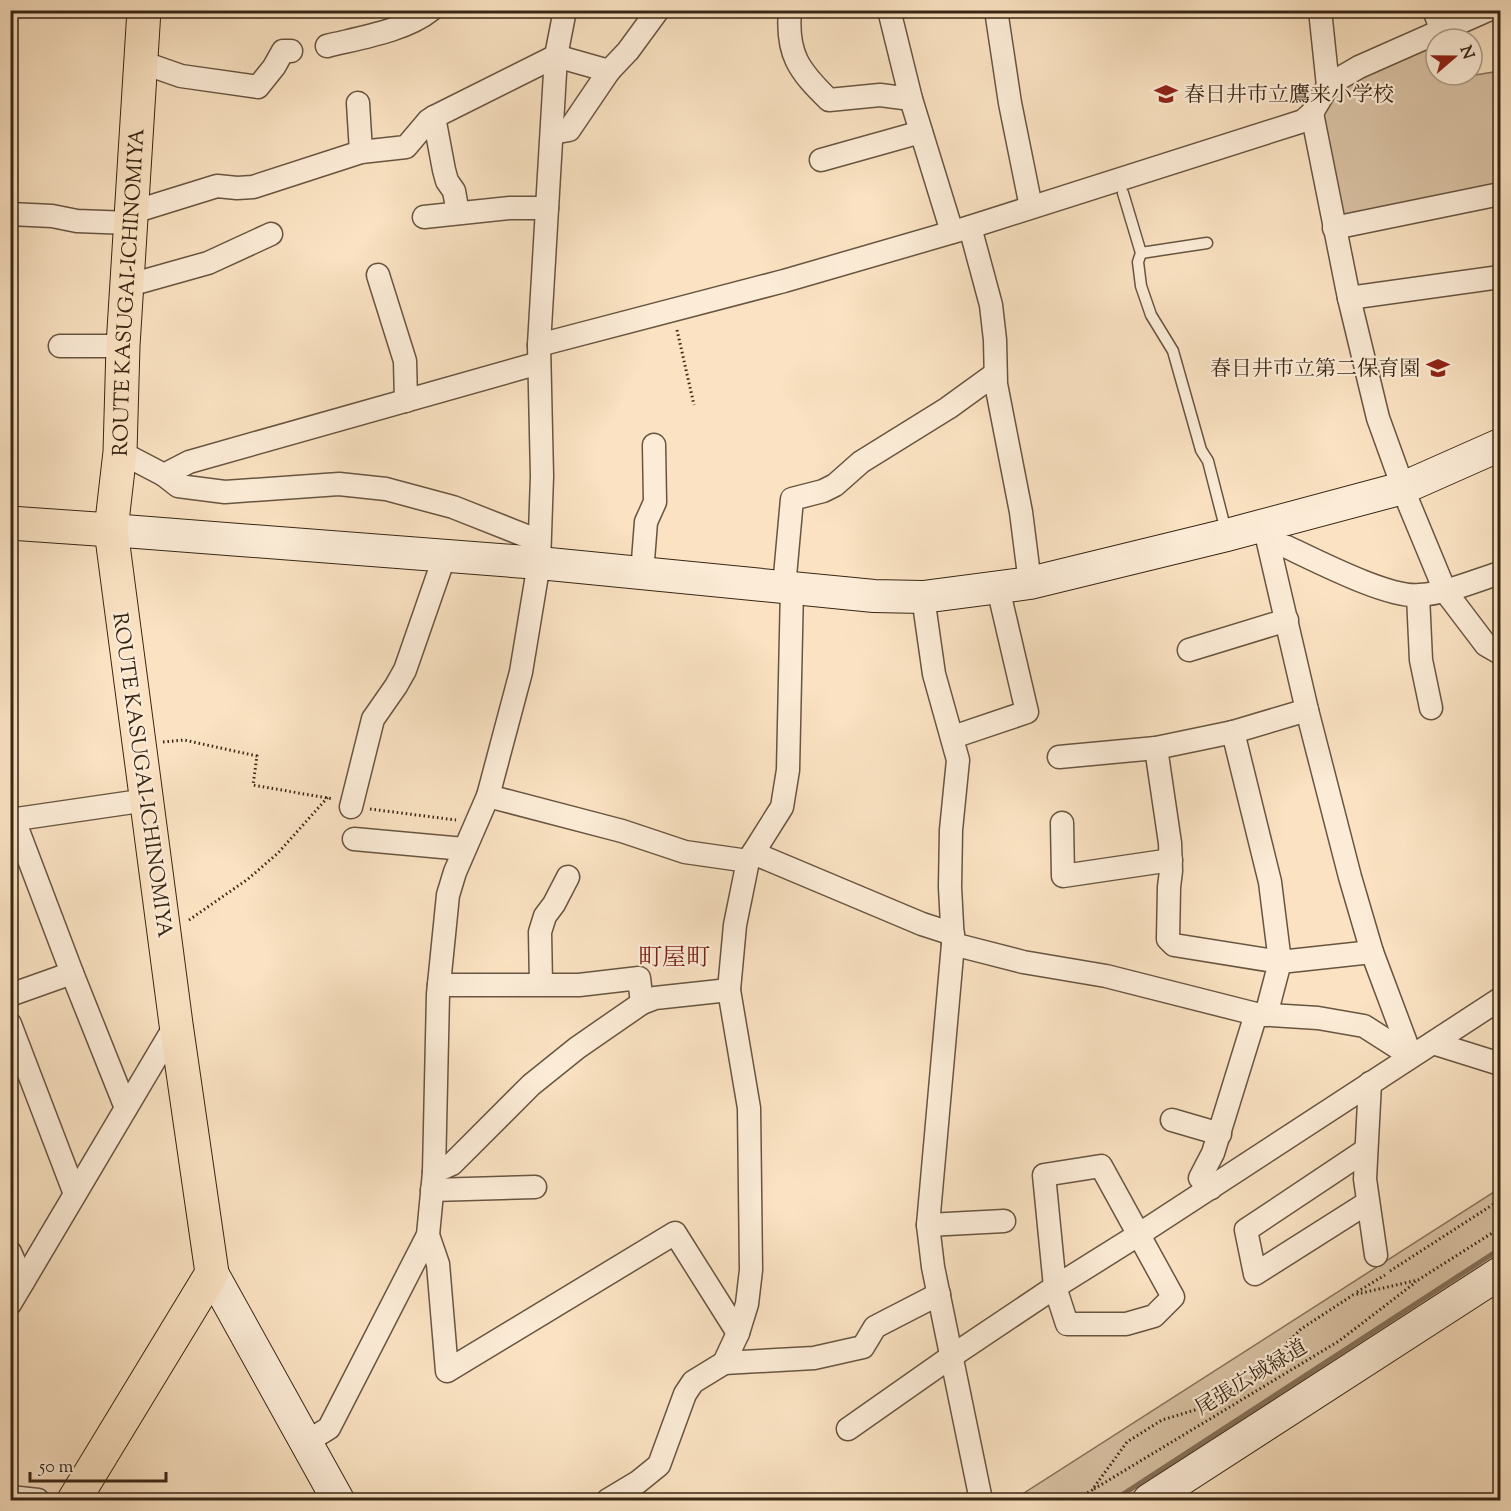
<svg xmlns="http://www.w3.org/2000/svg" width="1511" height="1511" viewBox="0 0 1511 1511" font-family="'Sorts Mill Goudy','Noto Serif JP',serif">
	<rect width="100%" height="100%" fill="#fae2c2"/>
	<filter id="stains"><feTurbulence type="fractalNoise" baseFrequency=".00333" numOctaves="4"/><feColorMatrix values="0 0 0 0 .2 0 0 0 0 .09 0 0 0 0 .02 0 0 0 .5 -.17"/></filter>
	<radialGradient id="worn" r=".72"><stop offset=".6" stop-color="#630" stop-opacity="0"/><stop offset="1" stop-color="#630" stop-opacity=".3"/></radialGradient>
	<!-- green -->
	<g fill="#d9c2a4" stroke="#88745c" stroke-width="1.5">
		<polygon points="1436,41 1436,52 1433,55 1436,75 1463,77 1500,71 1500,188 1345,221 1319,117 1333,89"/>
		<polygon points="1500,1188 1500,1261 1130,1500 1013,1500"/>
	</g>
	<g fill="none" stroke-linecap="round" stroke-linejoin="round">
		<!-- stream -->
		<polyline stroke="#857059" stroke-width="5" points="1114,1500 1500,1249"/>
		<!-- lane casing -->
		<g stroke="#685540" stroke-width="13">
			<g id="lane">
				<polyline points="1123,193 1141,253 1138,262 1141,286 1151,315 1173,351 1201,450 1208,461 1226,531"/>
				<polyline points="1141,253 1207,243"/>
			</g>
		</g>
		<!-- street casing -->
		<g stroke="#685540" stroke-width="25">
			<g id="street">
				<path d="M790 10C786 54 799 71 829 100L880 95 911 99"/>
				<polyline points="889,10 911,99 952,232"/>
				<polyline points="996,10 1010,103 1031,207"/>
				<polyline points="1320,10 1328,86"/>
				<polyline points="1434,10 1445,39"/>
				<path d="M327 46C359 38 405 31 431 10"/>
				<polyline points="141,62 181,76 258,87 274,67 283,51 291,51"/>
				<polyline points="358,103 361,152"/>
				<polyline points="1312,113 1349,298 1378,418 1409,504 1445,591 1486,645 1500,653"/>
				<polyline points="434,117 444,170 447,181 454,191 458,213"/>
				<polyline points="552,133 569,130 609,71 628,51 658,10"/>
				<polyline points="821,160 921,132"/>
				<polyline points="130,213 217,186 237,188 253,187 361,152 406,147 428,121 434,117 556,56 609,71"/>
				<polyline points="10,214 52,216 77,221 130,223"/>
				<polyline points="424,217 510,208 547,208"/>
				<polyline points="970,227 991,305 995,340 996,384 1021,512 1030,583"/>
				<polyline points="1334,228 1500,194"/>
				<polyline points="378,275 405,361 406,401"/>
				<polyline points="126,286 208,263 271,234"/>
				<polyline points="1349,298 1500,277"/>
				<polyline points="539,345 784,281 970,227 1303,121 1312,113 1328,86 1335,81 1359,67 1488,10"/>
				<polyline points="60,346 123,346"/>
				<polyline points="120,452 164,475 189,462 539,363"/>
				<polyline points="164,475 178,486 225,492 339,484 386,489 453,507 539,541"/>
				<polyline points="1264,525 1307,710 1350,877 1372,952 1411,1056"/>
				<path d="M1270 543 1287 547C1317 561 1390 599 1420 595 1448 593 1474 581 1500 573"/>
				<polyline points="642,573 646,522 655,502 654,445"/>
				<polyline points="784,587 792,499 823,491 835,485 861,462 948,408 995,374"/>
				<polyline points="1418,596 1421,660 1431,708"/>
				<polyline points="923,597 934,674 958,760 951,830 950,887 953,944 928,1225 933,1267 981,1500"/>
				<polyline points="1189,650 1287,620"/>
				<polyline points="1233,732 1270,882 1280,962 1372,952"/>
				<polyline points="953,737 1027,712 998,588"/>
				<polyline points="1156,748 1170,843 1171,871 1169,887 1168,939 1174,945 1280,962 1266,1015"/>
				<polyline points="1059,757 1156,748 1233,732 1307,710"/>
				<polyline points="488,796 622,831 685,852 748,861"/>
				<polyline points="351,807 373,719 396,686 405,670 445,555"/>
				<polyline points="10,820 147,800"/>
				<polyline points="14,820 72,973 126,1108"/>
				<polyline points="1062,823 1063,876 1171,860"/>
				<polyline points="354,839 464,849"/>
				<polyline points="753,853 922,924 953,934"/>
				<polyline points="953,944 1023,962 1106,976 1256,1014 1318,1018 1364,1026 1411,1056"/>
				<polyline points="541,984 540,932 545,916 554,904 568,877"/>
				<polyline points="439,985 579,985 639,978 642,1003"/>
				<polyline points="10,995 72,973"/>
				<polyline points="10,1024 75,1194"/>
				<polyline points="1433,1043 1500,1064"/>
				<polyline points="1370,1083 1365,1179 1376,1255"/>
				<polyline points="1172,1120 1220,1134"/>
				<polyline points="1366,1150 1246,1230 1255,1274 1367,1203"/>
				<polygon points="1101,1166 1173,1297 1154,1316 1126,1324 1067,1324 1055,1287 1044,1175"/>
				<polyline points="434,1172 452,1164 531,1085 577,1048 642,1003 655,998 729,990"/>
				<polyline points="1211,1188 1200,1178 1213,1153 1256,1014"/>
				<polyline points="432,1190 535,1187"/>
				<polyline points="928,1225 1004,1221"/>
				<polyline points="428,1235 438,1264 447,1371 675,1233 738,1333"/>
				<polyline points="10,1252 23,1282"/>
				<polyline points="10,1304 176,1024"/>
				<polyline points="724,1363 814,1358 863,1347 875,1327 939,1294"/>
				<polyline points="848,1429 952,1356 1055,1287 1138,1235 1500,999"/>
				<polyline points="305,1443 329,1428 428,1235 434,1172 438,994 448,895 455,872 488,796 521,672 539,563 542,476 539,345 556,56 565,10"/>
				<polyline points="10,1497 38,1500"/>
				<polyline points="608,1500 638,1482 659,1465 685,1394 693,1382 724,1363 738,1333 747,1304 751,1270 749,1108 729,990 735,925 748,861 782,807 788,770 792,588"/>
			</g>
		</g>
		<!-- secondary casing -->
		<g stroke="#382614" stroke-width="34">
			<g id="secondary">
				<polyline points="111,530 539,563 874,596 923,597 1030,583 1227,535 1403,488 1500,445"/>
				<polyline points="212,1273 338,1500"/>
				<polyline points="1149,1500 1500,1273"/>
			</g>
		</g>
		<!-- primary casing -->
		<g stroke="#382614" stroke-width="35">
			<g id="primary">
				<polyline points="10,523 111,530"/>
				<path id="s1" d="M74 1500 212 1273 176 1024 111 530 120 452 123 346 144 10"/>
			</g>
		</g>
		<!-- path -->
		<g stroke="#382614" stroke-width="3" stroke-dasharray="1.5 3" stroke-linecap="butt">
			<polyline points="677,330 694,405"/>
			<polyline points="163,742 184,740 257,756 253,785 333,799"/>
			<polyline points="370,809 456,820"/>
			<polyline points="189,920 248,879 278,853 328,797"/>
			<polyline points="1390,1271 1500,1200"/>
			<polyline points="1357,1292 1385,1275"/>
			<polyline points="1094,1489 1339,1341 1416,1282"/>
			<polyline points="1076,1500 1092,1490 1127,1442 1162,1420 1218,1403 1246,1384 1301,1329 1353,1295 1418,1280 1500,1228"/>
		</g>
		<!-- lane -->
		<use href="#lane" stroke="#fcecd7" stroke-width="10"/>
		<!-- street -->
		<use href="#street" stroke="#fcecd7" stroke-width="22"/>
		<!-- secondary -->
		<use href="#secondary" stroke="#fcecd7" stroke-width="32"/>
		<!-- primary -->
		<use href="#primary" stroke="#fae2c2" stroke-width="33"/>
	</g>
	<!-- icons -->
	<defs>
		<g id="school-bare" transform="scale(1.8)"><path d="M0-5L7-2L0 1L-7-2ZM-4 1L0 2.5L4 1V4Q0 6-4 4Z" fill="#8f2418" stroke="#fcecd7" stroke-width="2.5" paint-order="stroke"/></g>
	</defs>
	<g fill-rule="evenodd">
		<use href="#school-bare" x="1166" y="94"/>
		<use href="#school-bare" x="1438" y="368"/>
	</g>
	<g text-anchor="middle" stroke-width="4.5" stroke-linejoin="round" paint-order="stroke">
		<!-- poi labels -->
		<g font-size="21" fill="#382614" stroke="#fcecd7" text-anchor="start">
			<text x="1184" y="101">春日井市立鷹来小学校</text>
			<text x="1420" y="375" text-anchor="end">春日井市立第二保育園</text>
		</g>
		<!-- street labels -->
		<g font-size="21" fill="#382614" stroke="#fcecd7">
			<text dy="7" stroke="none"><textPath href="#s1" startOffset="1254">ROUTE KASUGAI-ICHINOMIYA</textPath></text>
			<text transform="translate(143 775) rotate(82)" y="7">ROUTE KASUGAI-ICHINOMIYA</text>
			<text transform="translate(1251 1377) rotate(-31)" y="7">尾張広域緑道</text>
		</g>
		<!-- quarter labels -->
		<g font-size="24" fill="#7a1f14" stroke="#fcecd7">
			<text x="674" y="965">町屋町</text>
		</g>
	</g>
	<!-- margin -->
	<rect width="1511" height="1511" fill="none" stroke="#fae2c2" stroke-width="36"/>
	<rect x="12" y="12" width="1487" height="1487" fill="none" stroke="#382614" stroke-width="3"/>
	<rect x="18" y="18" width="1475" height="1475" fill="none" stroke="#382614" stroke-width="1.5"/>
	<!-- north arrow -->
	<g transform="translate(1454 57) rotate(70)"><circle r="28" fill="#fcecd7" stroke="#ae9d89" stroke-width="1.5"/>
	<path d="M0-4.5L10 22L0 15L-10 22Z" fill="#8f2418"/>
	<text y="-9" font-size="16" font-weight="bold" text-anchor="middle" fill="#382614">N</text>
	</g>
	<!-- scale -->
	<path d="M30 1472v9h136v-9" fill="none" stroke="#382614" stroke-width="3"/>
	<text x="39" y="1472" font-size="18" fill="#382614" stroke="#fcecd7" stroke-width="4.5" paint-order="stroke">50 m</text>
	<rect width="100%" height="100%" filter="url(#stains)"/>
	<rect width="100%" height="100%" fill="url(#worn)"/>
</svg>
